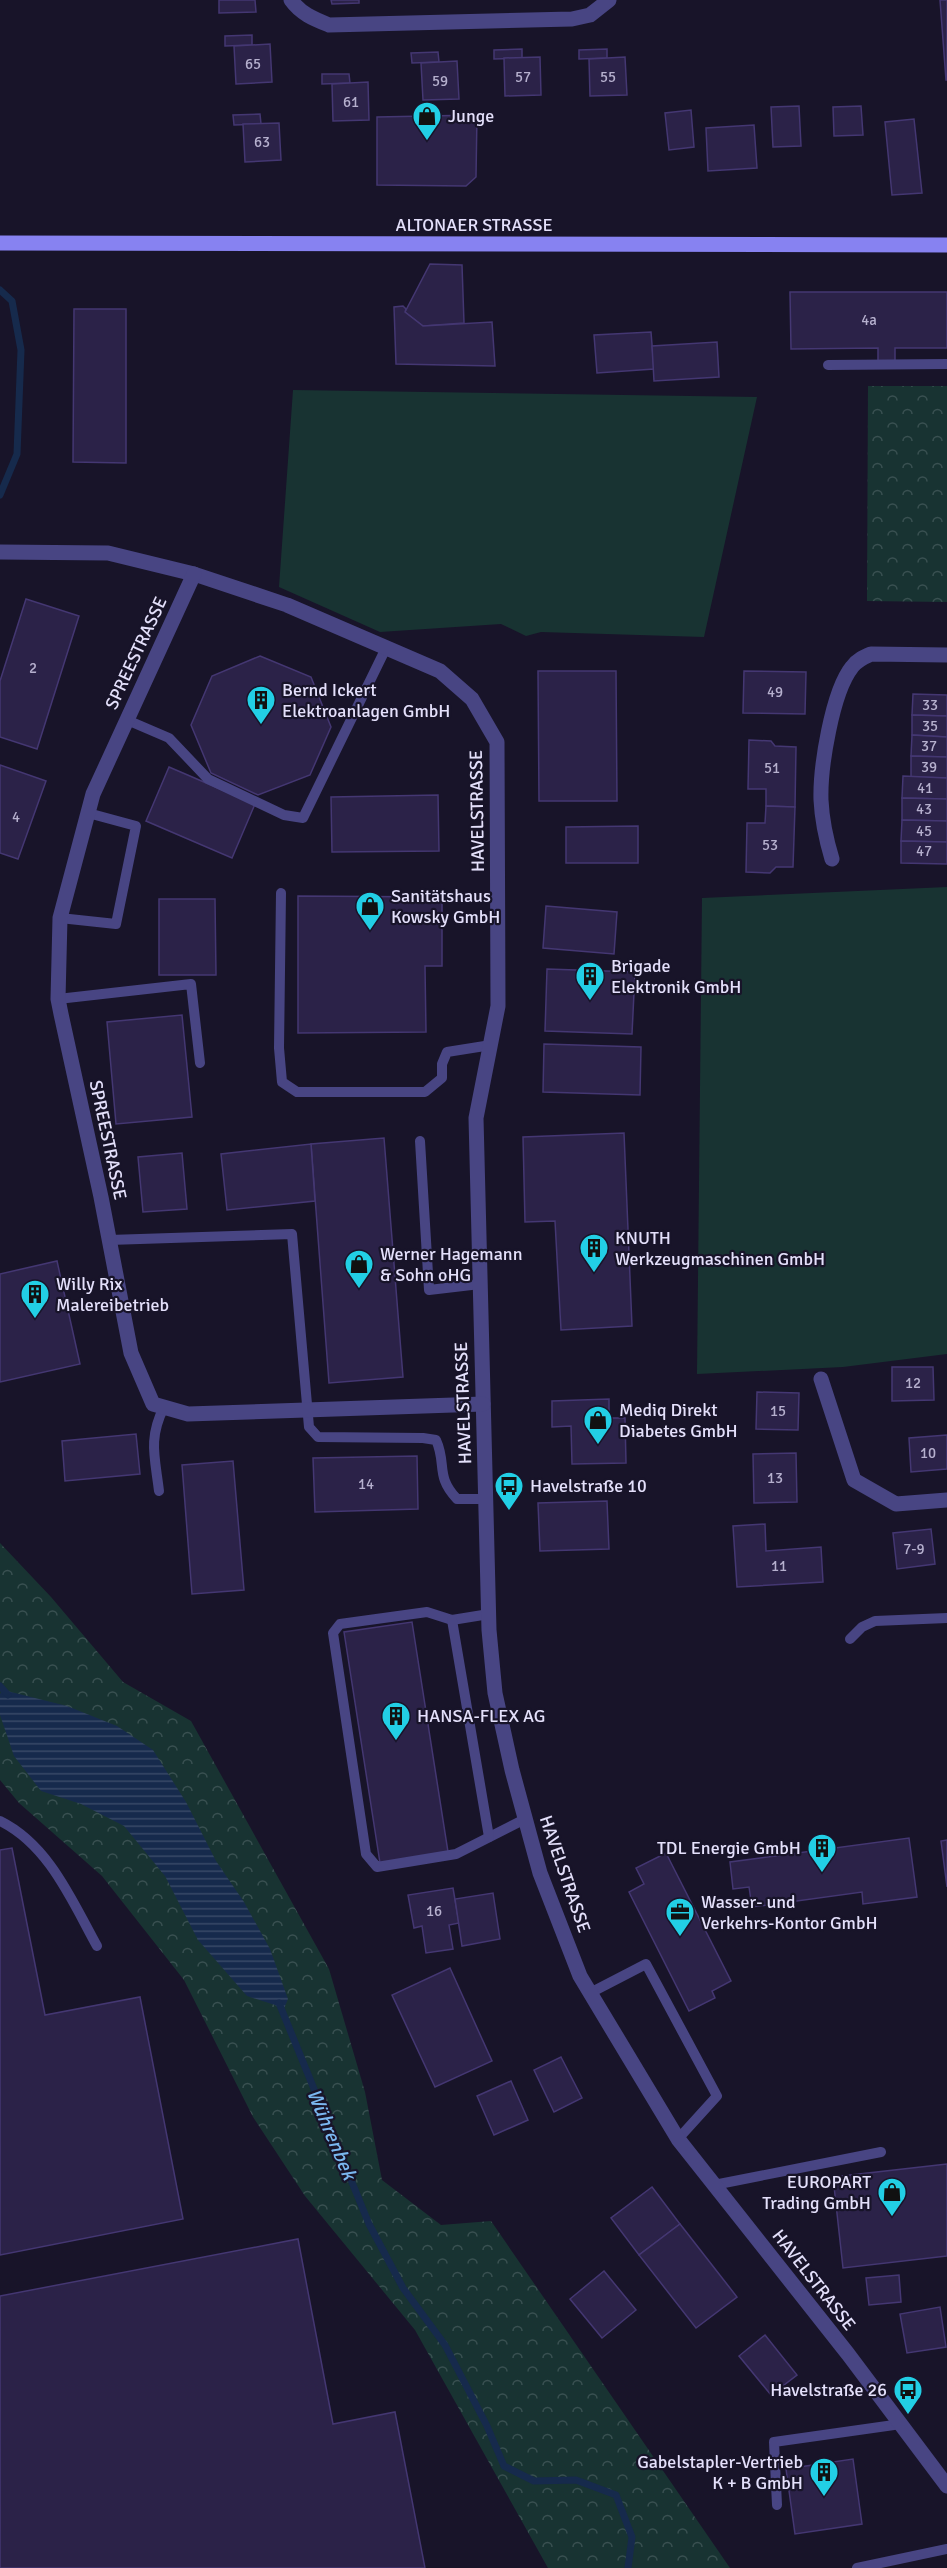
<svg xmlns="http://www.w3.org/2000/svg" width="947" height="2568" viewBox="0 0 947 2568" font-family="Signika,sans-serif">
	<defs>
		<pattern id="forest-crowns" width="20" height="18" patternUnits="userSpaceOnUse" patternTransform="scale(1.5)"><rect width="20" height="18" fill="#183332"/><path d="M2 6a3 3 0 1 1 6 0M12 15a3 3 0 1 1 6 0" fill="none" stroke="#395051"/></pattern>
		<pattern id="water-rules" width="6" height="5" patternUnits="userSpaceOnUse" patternTransform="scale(1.5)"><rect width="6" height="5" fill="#162a4c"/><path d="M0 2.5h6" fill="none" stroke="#384967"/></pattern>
	</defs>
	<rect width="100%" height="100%" fill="#181429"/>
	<!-- grass -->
	<g fill="#183332">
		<polygon points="293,390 757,397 704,637 541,632 526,636 501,624 380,632 279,587"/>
		<polygon points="947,887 947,1354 843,1367 697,1374 702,898"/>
	</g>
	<!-- forest -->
	<g fill="url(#forest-crowns)">
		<polygon points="868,386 947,386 947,602 867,601"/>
		<polygon points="0,1543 51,1597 123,1682 191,1721 329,1969 365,2092 382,2180 441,2225 491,2221 730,2568 548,2568 415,2330 305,2196 253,2117 184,1980 102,1876 19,1803 0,1780"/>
	</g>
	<!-- water -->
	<polygon fill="url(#water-rules)" points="3,1690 67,1706 117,1726 153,1750 186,1802 216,1861 244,1902 270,1949 288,1999 283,2011 275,2005 247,1996 198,1940 165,1876 124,1826 81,1804 41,1791 14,1756 0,1715 0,1694"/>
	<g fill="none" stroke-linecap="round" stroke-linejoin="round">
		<!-- stream -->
		<g stroke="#162a4c" stroke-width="7">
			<polyline points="0,290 12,301 21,350 17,454 0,495"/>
			<polyline points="0,1686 8,1695"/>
			<polyline points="279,2003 369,2224 403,2288 445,2345 487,2426 504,2466 534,2481 576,2480 616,2495 632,2537 628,2568"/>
		</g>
	</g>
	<!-- building -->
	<g fill="#2b2248" stroke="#443772" stroke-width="1.5">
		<polygon points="219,0 255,0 256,12 219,13"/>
		<polygon points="331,0 359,0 359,3 332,4"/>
		<polygon points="940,0 947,0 947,80 946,80"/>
		<polygon points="252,35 252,45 225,46 225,36"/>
		<polygon points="270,44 272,82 236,84 234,46"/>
		<polygon points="522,49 522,58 494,59 494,50"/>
		<polygon points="607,49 607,58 579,59 579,50"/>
		<polygon points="438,52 439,62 412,63 411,53"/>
		<polygon points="540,57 541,95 505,96 504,58"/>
		<polygon points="625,57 627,95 590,96 589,59"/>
		<polygon points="457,61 459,99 423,100 421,63"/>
		<polygon points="322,74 349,74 350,83 322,84"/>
		<polygon points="368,82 369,120 333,121 332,84"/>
		<polygon points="799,106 801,146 773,147 771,107"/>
		<polygon points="861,106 863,135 834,136 833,107"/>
		<polygon points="691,110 694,147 669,150 665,113"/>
		<polygon points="260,114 261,124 234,125 233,115"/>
		<polygon points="477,115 476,177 466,186 377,185 377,117"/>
		<polygon points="914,119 922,193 892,195 885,122"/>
		<polygon points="279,123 281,160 245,162 243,124"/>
		<polygon points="754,125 757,168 708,171 706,128"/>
		<polygon points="430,264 462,265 464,323 423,326 405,312"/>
		<polygon points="790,292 947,292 947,348 895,348 895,361 878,361 878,348 791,349"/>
		<polygon points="403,306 406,309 405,312 423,326 492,322 495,366 396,364 394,307"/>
		<polygon points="74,309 126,309 126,463 73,462"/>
		<polygon points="651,332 654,369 597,373 594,335"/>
		<polygon points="717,342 719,377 654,381 652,346"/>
		<polygon points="26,599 79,616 37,749 0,737 0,681"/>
		<polygon points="260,656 311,677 331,727 310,775 258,795 211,773 191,725 212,676"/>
		<polygon points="538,671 616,671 617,801 539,801"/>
		<polygon points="744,671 806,672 805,714 743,713"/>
		<polygon points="913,694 947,695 947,716 912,715"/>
		<polygon points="912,715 947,716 947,737 912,735"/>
		<polygon points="912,735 947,737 947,757 911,756"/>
		<polygon points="749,740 771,741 775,746 796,747 795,807 766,806 766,789 748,789"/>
		<polygon points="911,756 947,757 947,778 911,777"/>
		<polygon points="0,765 46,781 18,859 0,853"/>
		<polygon points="169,767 255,804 232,858 146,821"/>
		<polygon points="903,776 947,778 947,799 902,798"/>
		<polygon points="438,795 439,851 332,852 331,797"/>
		<polygon points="902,798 947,799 947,821 902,820"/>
		<polygon points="766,806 795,807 793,867 776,867 770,873 746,872 747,823 765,823"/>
		<polygon points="902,820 947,821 947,842 901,841"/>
		<polygon points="638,826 638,863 566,863 566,827"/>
		<polygon points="901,841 947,842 947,864 901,863"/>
		<polygon points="298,896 442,897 442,966 425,966 426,1032 298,1033"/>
		<polygon points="159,899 215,899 216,975 159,975"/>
		<polygon points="546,906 617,912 614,954 543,948"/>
		<polygon points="547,969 635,972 632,1034 545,1031"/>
		<polygon points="182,1015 192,1117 116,1124 107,1022"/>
		<polygon points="544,1044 641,1047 640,1095 543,1092"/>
		<polygon points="624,1133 632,1326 561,1330 555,1221 525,1222 523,1137"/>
		<polygon points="384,1138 403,1377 329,1383 311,1144"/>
		<polygon points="311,1144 315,1201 227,1210 221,1154"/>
		<polygon points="182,1153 187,1209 143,1212 138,1157"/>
		<polygon points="57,1261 80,1364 0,1382 0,1274"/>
		<polygon points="892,1367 933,1367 934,1400 892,1401"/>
		<polygon points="757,1392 799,1393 798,1430 756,1429"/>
		<polygon points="609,1399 609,1418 625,1418 626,1463 572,1464 571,1426 552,1427 552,1401"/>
		<polygon points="136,1434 140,1474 65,1481 62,1441"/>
		<polygon points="947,1435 947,1469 911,1472 909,1438"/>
		<polygon points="796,1453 797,1502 754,1503 753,1454"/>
		<polygon points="417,1456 418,1509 315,1512 313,1458"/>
		<polygon points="233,1461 244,1590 192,1594 182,1465"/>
		<polygon points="607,1501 609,1549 540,1551 538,1503"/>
		<polygon points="765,1524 766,1551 821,1547 823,1582 737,1587 733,1526"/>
		<polygon points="931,1529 935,1564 897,1569 893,1533"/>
		<polygon points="412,1622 448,1852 380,1863 344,1632"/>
		<polygon points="909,1838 917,1897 863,1904 862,1892 752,1907 749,1887 733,1889 730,1862"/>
		<polygon points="947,1840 947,1887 941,1841"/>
		<polygon points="12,1848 45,2015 140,1997 183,2219 0,2255 0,1850"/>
		<polygon points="666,1853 731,1981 712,1991 715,1998 689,2011 629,1892 644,1884 636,1868"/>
		<polygon points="453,1888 459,1923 449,1925 453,1949 426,1953 422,1926 414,1928 408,1895"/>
		<polygon points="493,1893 500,1939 462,1946 455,1899"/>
		<polygon points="450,1968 492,2061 435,2087 392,1995"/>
		<polygon points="561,2057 582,2098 554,2112 534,2070"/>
		<polygon points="511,2081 528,2120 494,2135 477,2096"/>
		<polygon points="947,2164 947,2256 843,2268 833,2177"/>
		<polygon points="652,2187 680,2224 639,2255 611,2218"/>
		<polygon points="680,2224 737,2297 696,2328 639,2255"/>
		<polygon points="298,2239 333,2424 395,2412 425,2568 0,2568 0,2296"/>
		<polygon points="604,2271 636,2310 602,2338 570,2299"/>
		<polygon points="899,2275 901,2302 869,2305 866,2278"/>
		<polygon points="940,2307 946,2347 907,2353 900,2314"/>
		<polygon points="765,2335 797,2375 771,2395 739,2356"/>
		<polygon points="853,2459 862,2524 795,2534 786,2469"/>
	</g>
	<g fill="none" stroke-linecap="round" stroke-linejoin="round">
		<!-- lane -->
		<g stroke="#484583" stroke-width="10">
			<polyline points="828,365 947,364"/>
			<polyline points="127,720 169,738 208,779 284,815 303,818 386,648"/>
			<polyline points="281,893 279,1048 282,1082 297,1092 425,1092 442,1078 442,1064 447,1052 491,1045"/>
			<polyline points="60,918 116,924 136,826 88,813"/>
			<polyline points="58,999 191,984 200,1063"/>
			<polyline points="420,1141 429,1290 480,1284"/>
			<path d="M109 1240 292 1234 309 1427 318 1437 423 1438 436 1440C447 1464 435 1476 457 1499H485"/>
			<path d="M159 1491C155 1457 148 1439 164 1407"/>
			<polyline points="489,1614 452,1620 427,1612 340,1624 333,1633 366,1854 377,1867 456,1854 525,1819"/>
			<polyline points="452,1620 489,1837"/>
			<polyline points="850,1639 862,1627 875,1621 947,1618"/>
			<path d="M0 1821C49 1845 72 1901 97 1946"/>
			<polyline points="590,1993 646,1964 717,2096 678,2139"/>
			<polyline points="714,2185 881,2152"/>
			<polyline points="777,2505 774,2442 901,2424"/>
			<polyline points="857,2568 947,2549"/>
		</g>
		<!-- street -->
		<g stroke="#484583" stroke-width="15">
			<path d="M291 0C301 14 314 19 329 25L572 19 590 15 609 0"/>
			<polyline points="0,552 108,553 194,574 287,605 440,671 472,699 497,742 498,1006 476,1118 489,1630 495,1693 512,1770 540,1873 580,1976 678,2139 848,2354 947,2486"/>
			<polyline points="194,574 93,794 60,918 58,999 61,1014 101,1197 131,1353 153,1404 188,1414 483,1404"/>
			<path d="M832 859C826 839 822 821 821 800 820 768 832 692 852 667 857 660 864 657 871 654L947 655"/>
			<polyline points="821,1379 854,1480 896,1504 947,1500"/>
		</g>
		<!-- secondary -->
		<polyline stroke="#8782f1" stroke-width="15" points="0,243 947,245"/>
	</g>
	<!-- icons -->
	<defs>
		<g id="shop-pin" transform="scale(1.5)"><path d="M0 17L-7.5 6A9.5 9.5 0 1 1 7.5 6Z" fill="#22cfe5" stroke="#181429"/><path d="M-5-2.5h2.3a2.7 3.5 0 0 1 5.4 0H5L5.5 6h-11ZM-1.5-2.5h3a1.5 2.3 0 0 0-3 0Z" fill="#111"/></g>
		<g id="building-pin" transform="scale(1.5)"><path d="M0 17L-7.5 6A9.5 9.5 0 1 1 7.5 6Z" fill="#22cfe5" stroke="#181429"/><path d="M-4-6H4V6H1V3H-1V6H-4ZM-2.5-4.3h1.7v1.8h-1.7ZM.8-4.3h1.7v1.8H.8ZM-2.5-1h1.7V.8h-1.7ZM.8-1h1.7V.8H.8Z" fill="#111"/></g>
		<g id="bus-pin" transform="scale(1.5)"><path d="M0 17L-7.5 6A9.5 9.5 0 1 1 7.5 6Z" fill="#22cfe5" stroke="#181429"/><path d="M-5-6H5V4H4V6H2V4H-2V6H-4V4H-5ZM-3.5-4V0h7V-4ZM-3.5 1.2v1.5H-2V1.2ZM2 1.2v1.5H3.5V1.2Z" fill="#111"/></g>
		<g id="office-pin" transform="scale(1.5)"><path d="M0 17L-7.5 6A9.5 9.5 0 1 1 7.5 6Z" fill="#22cfe5" stroke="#181429"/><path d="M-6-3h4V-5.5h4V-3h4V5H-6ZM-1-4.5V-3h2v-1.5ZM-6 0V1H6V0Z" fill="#111"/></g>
	</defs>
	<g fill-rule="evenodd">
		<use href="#shop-pin" x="427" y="116"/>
		<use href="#building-pin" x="261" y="700"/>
		<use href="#shop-pin" x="370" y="906"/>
		<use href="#building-pin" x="590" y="976"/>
		<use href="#building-pin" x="594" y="1248"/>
		<use href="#shop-pin" x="359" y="1264"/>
		<use href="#building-pin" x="35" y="1294"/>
		<use href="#shop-pin" x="598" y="1420"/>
		<use href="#bus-pin" x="509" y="1486"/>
		<use href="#building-pin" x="396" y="1716"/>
		<use href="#building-pin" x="822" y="1848"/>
		<use href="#office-pin" x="680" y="1912"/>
		<use href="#shop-pin" x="892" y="2192"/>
		<use href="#bus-pin" x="908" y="2390"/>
		<use href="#building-pin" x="824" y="2472"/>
	</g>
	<g text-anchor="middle" stroke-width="4.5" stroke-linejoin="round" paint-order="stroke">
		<!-- number labels -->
		<g font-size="15" fill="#b6b0ce">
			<text x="253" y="69">65</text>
			<text x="523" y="82">57</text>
			<text x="608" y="82">55</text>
			<text x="440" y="86">59</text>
			<text x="351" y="107">61</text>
			<text x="262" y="147">63</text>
			<text x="869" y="325">4a</text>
			<text x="33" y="673">2</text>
			<text x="775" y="697">49</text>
			<text x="930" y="710">33</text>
			<text x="930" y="731">35</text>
			<text x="929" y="751">37</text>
			<text x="929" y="772">39</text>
			<text x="772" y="773">51</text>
			<text x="925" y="793">41</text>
			<text x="924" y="814">43</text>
			<text x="16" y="822">4</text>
			<text x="924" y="836">45</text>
			<text x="770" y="850">53</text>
			<text x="924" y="856">47</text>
			<text x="913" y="1388">12</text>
			<text x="778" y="1416">15</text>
			<text x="928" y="1458">10</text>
			<text x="775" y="1483">13</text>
			<text x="366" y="1489">14</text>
			<text x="914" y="1554">7-9</text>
			<text x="779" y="1571">11</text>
			<text x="434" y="1916">16</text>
		</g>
		<!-- poi labels -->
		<g font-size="18" fill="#e4e0fb" stroke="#181429" text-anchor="start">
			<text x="448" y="122">Junge</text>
			<text x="282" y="696">Bernd Ickert<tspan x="282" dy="21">Elektroanlagen GmbH</tspan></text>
			<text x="391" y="902">Sanitätshaus<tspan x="391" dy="21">Kowsky GmbH</tspan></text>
			<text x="611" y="972">Brigade<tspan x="611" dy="21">Elektronik GmbH</tspan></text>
			<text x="615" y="1244">KNUTH<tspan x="615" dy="21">Werkzeugmaschinen GmbH</tspan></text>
			<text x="380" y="1260">Werner Hagemann<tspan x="380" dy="21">&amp; Sohn oHG</tspan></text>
			<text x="56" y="1290">Willy Rix<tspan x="56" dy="21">Malereibetrieb</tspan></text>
			<text x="619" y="1416">Mediq Direkt<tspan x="619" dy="21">Diabetes GmbH</tspan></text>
			<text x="530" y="1492">Havelstraße 10</text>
			<text x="417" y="1722">HANSA-FLEX AG</text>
			<text x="801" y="1854" text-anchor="end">TDL Energie GmbH</text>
			<text x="701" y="1908">Wasser- und<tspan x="701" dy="21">Verkehrs-Kontor GmbH</tspan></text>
			<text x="871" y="2188" text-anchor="end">EUROPART<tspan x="871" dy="21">Trading GmbH</tspan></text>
			<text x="887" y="2396" text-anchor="end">Havelstraße 26</text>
			<text x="803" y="2468" text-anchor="end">Gabelstapler-Vertrieb<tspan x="803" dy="21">K + B GmbH</tspan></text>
		</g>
		<!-- street labels -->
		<g font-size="18" fill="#e4e0fb" stroke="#181429">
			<text x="474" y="231">ALTONAER STRASSE</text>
			<text transform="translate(136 653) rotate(-65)" y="6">SPREESTRASSE</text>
			<text transform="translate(477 811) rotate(-91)" y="6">HAVELSTRASSE</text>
			<text transform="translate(108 1140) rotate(78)" y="6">SPREESTRASSE</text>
			<text transform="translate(463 1403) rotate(-92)" y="6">HAVELSTRASSE</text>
			<text transform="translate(565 1874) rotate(71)" y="6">HAVELSTRASSE</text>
			<text transform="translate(814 2280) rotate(52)" y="6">HAVELSTRASSE</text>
		</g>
		<!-- water labels -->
		<g font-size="20" font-style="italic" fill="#7ab7f0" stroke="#181429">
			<text transform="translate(332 2134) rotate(67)" y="7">Wührenbek</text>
		</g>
	</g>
</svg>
